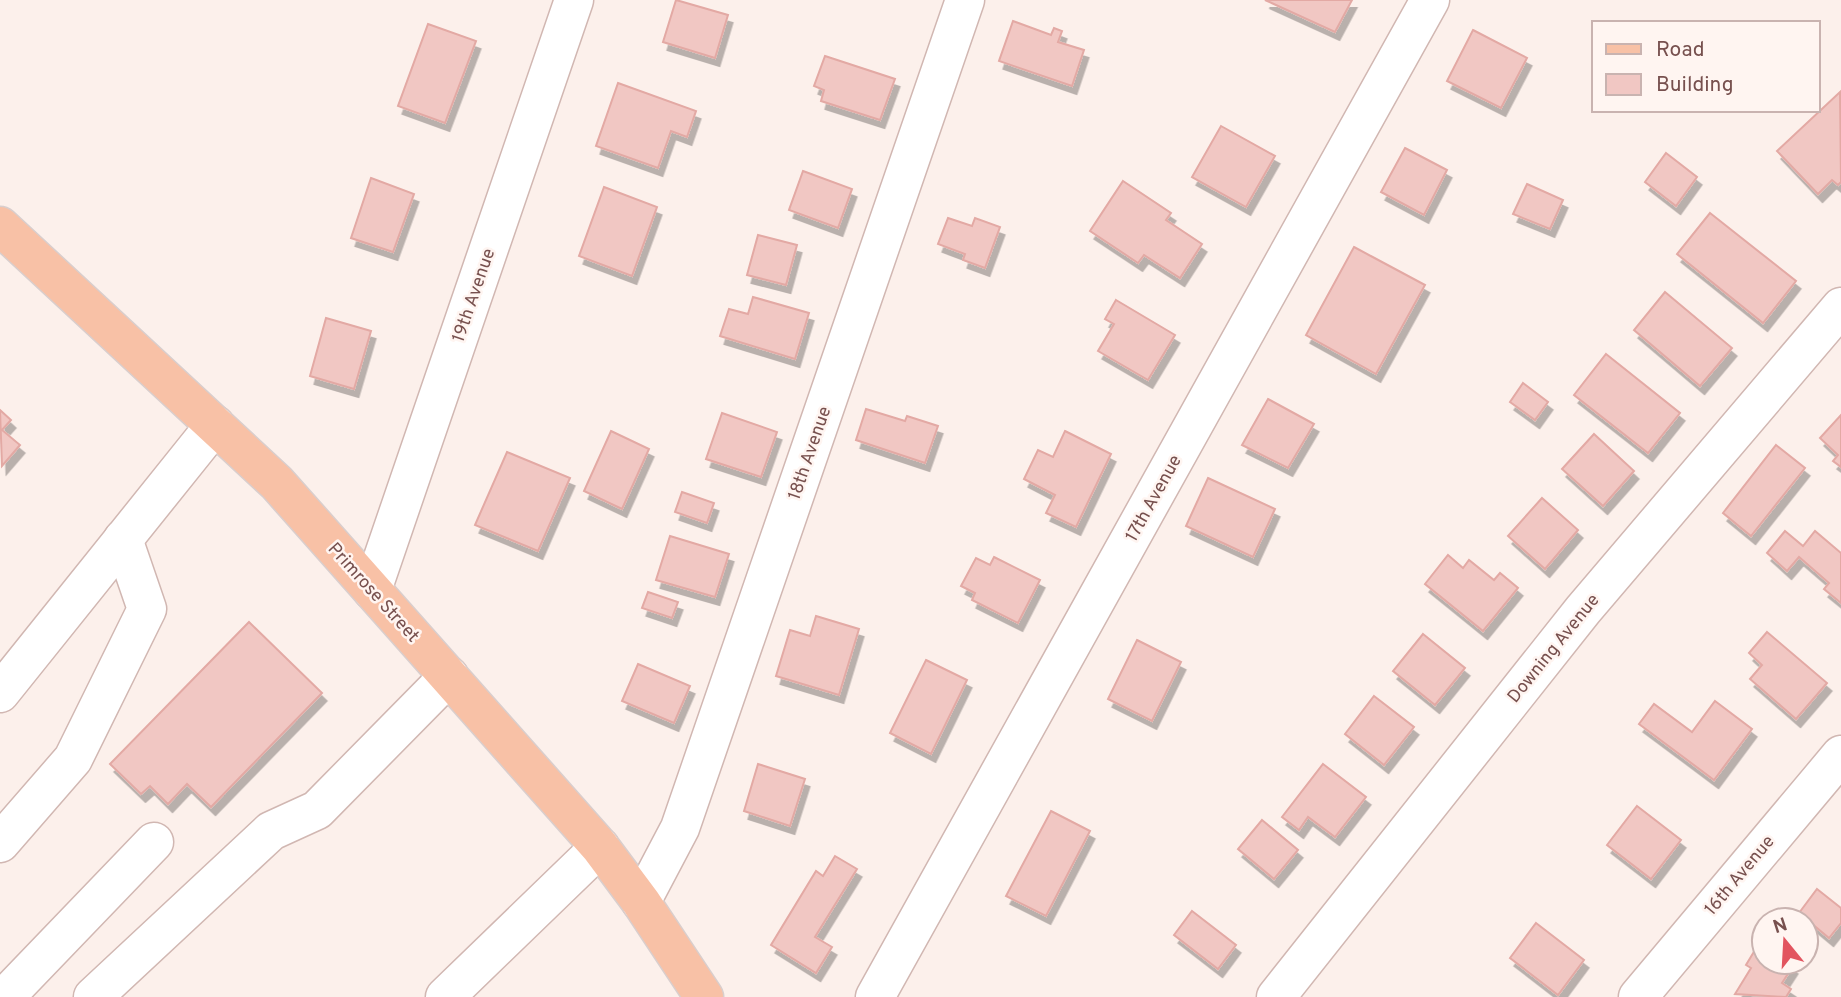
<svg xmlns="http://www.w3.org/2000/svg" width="1841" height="997" viewBox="0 0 1841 997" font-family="Overpass,sans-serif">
	<defs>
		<filter id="shadow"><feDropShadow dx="4.5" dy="8" stdDeviation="0" flood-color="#0004"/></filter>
	</defs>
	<rect width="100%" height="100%" fill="#fcf0eb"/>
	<!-- building -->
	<g fill="#f1c7c3" stroke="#e3a9a4" stroke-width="2" filter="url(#shadow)">
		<polygon points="676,0 728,15 715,58 663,42"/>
		<polygon points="1265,0 1352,0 1335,32"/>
		<polygon points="1013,21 1051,35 1054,28 1062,31 1058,42 1084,50 1072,86 999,61"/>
		<polygon points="428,24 476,41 445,123 398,106"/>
		<polygon points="1473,30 1527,58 1501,108 1447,81"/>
		<polygon points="825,56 895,79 880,120 821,101 824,90 814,86"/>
		<polygon points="618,83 696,111 687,137 671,131 658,168 596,146"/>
		<polygon points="1840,92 1841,182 1838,185 1832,180 1818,194 1777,151"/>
		<polygon points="1221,126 1275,156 1246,207 1192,177"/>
		<polygon points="1405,148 1447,170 1424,215 1381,192"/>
		<polygon points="1666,153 1697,177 1676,206 1645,182"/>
		<polygon points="803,171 852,189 838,228 789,210"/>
		<polygon points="371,178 414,194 393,252 351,238"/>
		<polygon points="1123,181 1171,213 1166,220 1202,244 1180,278 1144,255 1138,263 1090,231"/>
		<polygon points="1527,184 1563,200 1550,229 1513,214"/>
		<polygon points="604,187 657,207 632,276 579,256"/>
		<polygon points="1710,213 1796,281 1763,323 1677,254"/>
		<polygon points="948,218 972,226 975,218 1000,227 985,268 963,260 965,254 938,244"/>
		<polygon points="758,235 797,245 786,285 747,275"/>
		<polygon points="1354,247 1425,285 1376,374 1306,335"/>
		<polygon points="1665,292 1732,348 1700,386 1634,330"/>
		<polygon points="753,297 809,313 795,359 720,336 729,309 748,314"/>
		<polygon points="1116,300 1175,335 1148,380 1098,351 1114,324 1105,319"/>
		<polygon points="326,318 371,331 354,389 310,376"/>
		<polygon points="1606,354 1680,413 1648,453 1574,395"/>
		<polygon points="1523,383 1548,402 1535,420 1510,402"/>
		<polygon points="1268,399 1314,424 1288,468 1242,445"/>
		<polygon points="866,409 905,421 907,416 938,426 925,463 856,440"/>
		<polygon points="0,410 11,420 2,430 20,445 2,466"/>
		<polygon points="722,413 777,432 761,477 706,459"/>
		<polygon points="1841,415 1841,467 1833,461 1838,455 1820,438"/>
		<polygon points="611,431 649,449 622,509 584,491"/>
		<polygon points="1065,431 1111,454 1076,527 1046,513 1055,495 1024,479 1038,450 1053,457"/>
		<polygon points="1594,434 1634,471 1603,506 1562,469"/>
		<polygon points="1776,445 1805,468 1751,536 1723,513"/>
		<polygon points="507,452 570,478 538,551 475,525"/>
		<polygon points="1208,478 1275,509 1253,557 1186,526"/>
		<polygon points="682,492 714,503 707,523 675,512"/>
		<polygon points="1542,498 1578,530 1545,569 1508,536"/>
		<polygon points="1785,531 1803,546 1815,531 1841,553 1841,603 1824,589 1829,583 1799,557 1787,571 1767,553"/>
		<polygon points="670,536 729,554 715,597 656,580"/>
		<polygon points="1448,555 1463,568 1469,560 1494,580 1500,573 1518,588 1483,631 1425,584"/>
		<polygon points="994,557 1040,580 1018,623 972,600 975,593 961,586 976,558 990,565"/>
		<polygon points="648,592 678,602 672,618 642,608"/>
		<polygon points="816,616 859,629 839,695 776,676 790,630 810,636"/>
		<polygon points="249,622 322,693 211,807 187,784 168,804 150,786 141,794 110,764"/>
		<polygon points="1767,632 1827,683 1796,719 1750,679 1762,665 1749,653"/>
		<polygon points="1423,634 1465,668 1435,705 1393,671"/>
		<polygon points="1137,640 1181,662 1152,721 1108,699"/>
		<polygon points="926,660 967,680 931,754 890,733"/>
		<polygon points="638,664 690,686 674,723 622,701"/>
		<polygon points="1374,696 1414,727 1384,765 1345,734"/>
		<polygon points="1715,701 1752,729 1714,780 1639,724 1654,704 1692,732"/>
		<polygon points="758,764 805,779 790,826 744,811"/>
		<polygon points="1323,764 1366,797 1335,837 1308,817 1299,830 1282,817"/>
		<polygon points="1637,806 1681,840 1651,879 1607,845"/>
		<polygon points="1051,811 1090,831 1046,916 1006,896"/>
		<polygon points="1262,820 1298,850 1274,879 1238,849"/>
		<polygon points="835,856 857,869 815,937 832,947 816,973 771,945 816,871 823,876"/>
		<polygon points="1817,889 1841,908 1841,923 1829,938 1799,913"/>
		<polygon points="1192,911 1236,945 1218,969 1174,935"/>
		<polygon points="1536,923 1584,960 1558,995 1510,958"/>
		<polygon points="1758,945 1764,948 1764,962 1786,962 1793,966 1782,983 1791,989 1786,997 1735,994 1751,968 1746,965"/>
	</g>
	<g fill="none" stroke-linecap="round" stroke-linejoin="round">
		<!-- minor casing -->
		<g stroke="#d1b7b2" stroke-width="41">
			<g id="minor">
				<polyline points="372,590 574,0"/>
				<polyline points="0,693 215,425"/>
				<polyline points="0,843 73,759 147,609 123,539"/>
				<polyline points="641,902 680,828 965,0"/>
				<polyline points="5,997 154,842"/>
				<polyline points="93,997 271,831 317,810 449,676"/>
				<polyline points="445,997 600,847"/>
				<polyline points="875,997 1430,0"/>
				<polyline points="1276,997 1583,610 1841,307"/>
				<polyline points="1638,997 1841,755"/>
			</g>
		</g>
		<!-- major casing -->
		<g stroke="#d9cecd" stroke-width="41">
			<polyline id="major" points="0,226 277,483 600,847 641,902 704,997"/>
		</g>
		<!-- minor -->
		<use href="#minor" stroke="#fff" stroke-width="38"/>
		<!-- major -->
		<use href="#major" stroke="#f8c1a6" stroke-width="38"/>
	</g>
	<g text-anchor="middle" stroke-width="5" stroke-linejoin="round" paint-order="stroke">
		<!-- street labels -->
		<g font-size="18" fill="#77504e" stroke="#fff5f1">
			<text transform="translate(473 295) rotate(-71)" y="6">19th Avenue</text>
			<text transform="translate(809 453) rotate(-71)" y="6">18th Avenue</text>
			<text transform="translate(1153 498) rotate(-61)" y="6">17th Avenue</text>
			<text transform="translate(374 592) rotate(48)" y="6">Primrose Street</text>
			<text transform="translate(1553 648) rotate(-51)" y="6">Downing Avenue</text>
			<text transform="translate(1739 875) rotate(-50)" y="6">16th Avenue</text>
		</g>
	</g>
	<!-- legend -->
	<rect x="1592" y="21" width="228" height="91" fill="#fff5f1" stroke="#c9b3b0" stroke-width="2"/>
	<rect x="1606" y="44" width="35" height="10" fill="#f8c1a6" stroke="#c9b3b0" stroke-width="2"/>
	<text x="1656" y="56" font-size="21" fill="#77504e">Road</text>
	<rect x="1606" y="74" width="35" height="21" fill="#f1c7c3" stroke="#c9b3b0" stroke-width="2"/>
	<text x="1656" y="91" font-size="21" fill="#77504e">Building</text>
	<!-- north arrow -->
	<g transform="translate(1785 941) rotate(342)"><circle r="33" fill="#fff5f1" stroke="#c9b3b0" stroke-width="2"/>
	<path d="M0-5L12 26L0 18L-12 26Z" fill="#e2545f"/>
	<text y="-10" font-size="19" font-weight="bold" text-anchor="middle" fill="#77504e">N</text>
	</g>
</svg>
